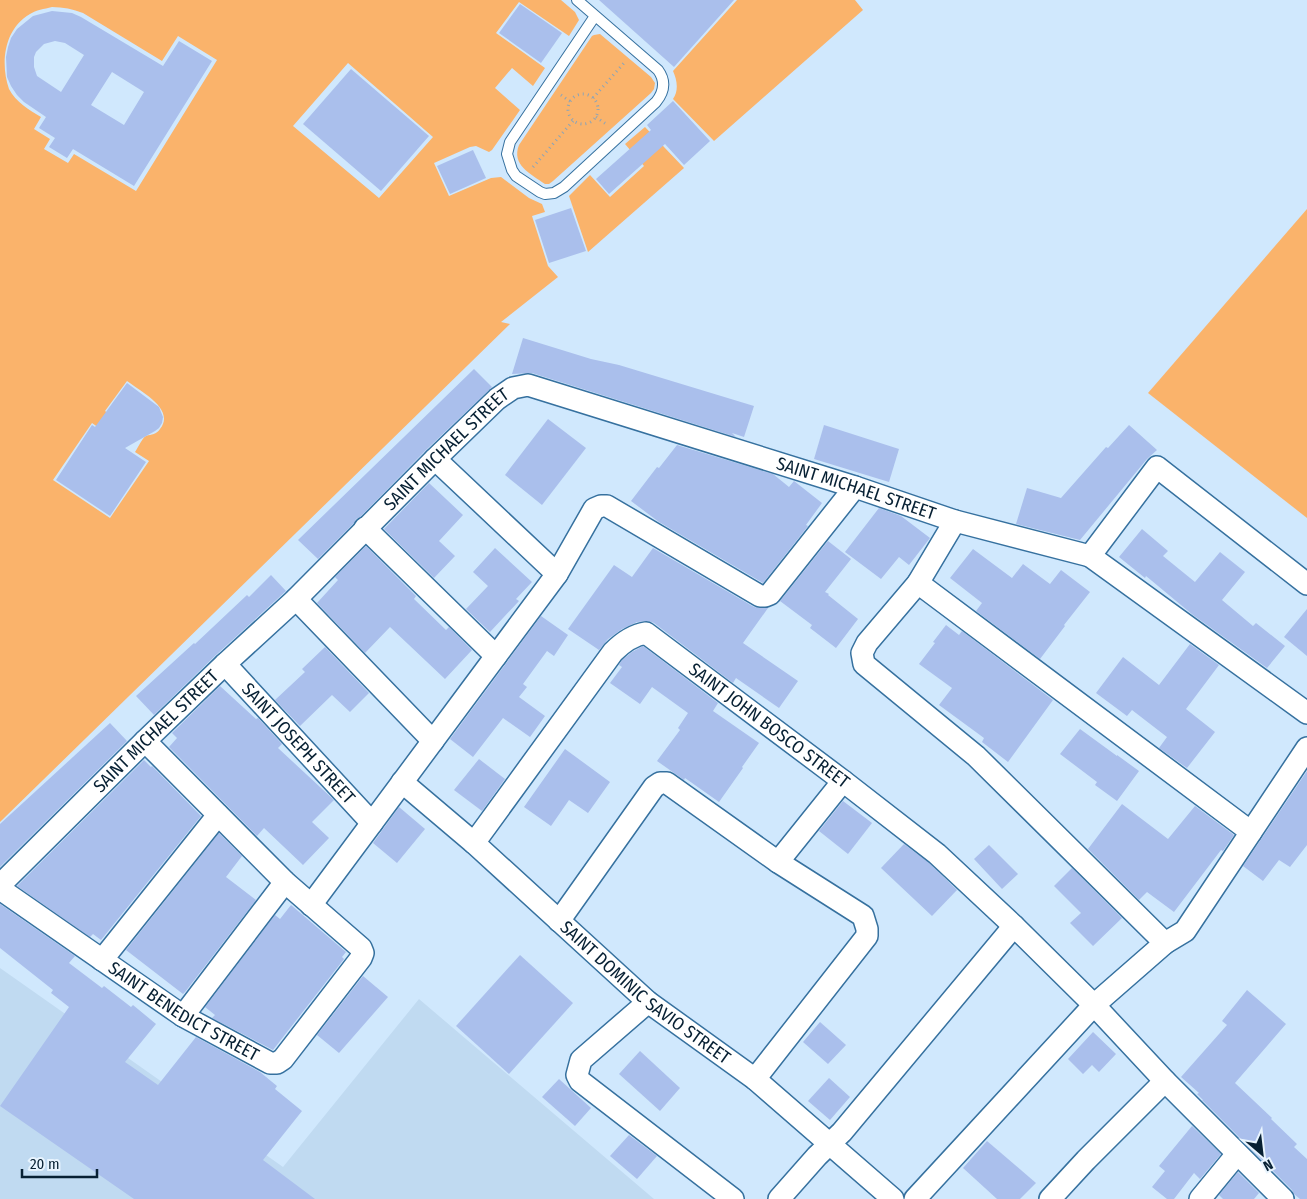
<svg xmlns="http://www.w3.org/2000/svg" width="1307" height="1199" viewBox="0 0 1307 1199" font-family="'Fira Sans Condensed',sans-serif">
	<rect width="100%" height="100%" fill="#d0e8fd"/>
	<!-- built -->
	<polygon fill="#c0daf1" points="0,968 283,1167 419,999 654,1199 0,1199"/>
	<!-- green -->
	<g fill="#fab36b" fill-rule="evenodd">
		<path d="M0 0H561L575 12 579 20 569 36 519 2 496 33 545 68 533 86 512 68 495 88 520 110 492 150 489 152 476 146 470 147 434 163 449 196 491 178 501 177 529 198 542 204 545 212 532 216 548 266 558 277 501 322 510 324 0 822ZM52 7C63 7 73 9 83 13L162 61 178 36 217 60 136 191 74 154 68 163 44 149 50 139 34 129 41 117C29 110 16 102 9 89 0 63 4 29 30 14 36 10 44 9 52 7ZM348 63 433 137 379 198 293 126ZM127 381C140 391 176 409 160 429 156 435 152 434 146 436 142 438 138 448 135 452L149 461 110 518 53 480 92 423 112 437 121 423 105 411Z"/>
		<path d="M737 0H855L863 10 714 141 673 99C679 90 677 80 673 71Z"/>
		<path d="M600 34 651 77 655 83 654 89 651 93 553 181 549 184H545C531 174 511 165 519 145L592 36 594 35Z"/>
		<polygon points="645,127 684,168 588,252 569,196 590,175 610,197 644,166 625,144"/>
		<polygon points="1307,209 1307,518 1148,393"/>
	</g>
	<!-- building -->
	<g fill="#aabfec" fill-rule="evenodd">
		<polygon points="599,0 734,0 674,67"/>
		<polygon points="520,4 562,33 541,63 499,33"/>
		<path d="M52 11 72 13 81 17 163 66 179 41 212 61 134 186 73 149 67 158 49 147 55 138 39 128 46 117 24 102 17 95 11 86 7 77 6 57 8 47 11 38 17 29 33 16ZM55 41 65 43 84 55 61 92 37 76 34 67V57L36 52 44 44ZM112 72 144 92 124 125 91 105Z"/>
		<polygon points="351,69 429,136 381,191 303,124"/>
		<polygon points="673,101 710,141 684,165 665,144 609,194 596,179 651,130 647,125"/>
		<polygon points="473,150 486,178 450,194 437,166"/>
		<polygon points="571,208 586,251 549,263 535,220"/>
		<polygon points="523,338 591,359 619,365 754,406 744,437 732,433 736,437 532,373 512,374"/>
		<polygon points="474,369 492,387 426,450 360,517 356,519 354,523 318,559 298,540"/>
		<polygon points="127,383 159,407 163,417 162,423 159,428 155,431 125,448 146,462 110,516 56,480 92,425 95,427"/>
		<polygon points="548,419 586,448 542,505 505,475"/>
		<polygon points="824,425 899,449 889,482 814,459"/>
		<polygon points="1129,425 1157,450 1147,459 1080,540 1016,524 1027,488 1061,498 1106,447 1108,448"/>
		<polygon points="677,445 773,474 789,487 794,481 822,503 806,525 808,526 763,583 659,522 631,501 657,467 659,468"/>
		<polygon points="429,483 463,515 439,541 455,556 434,578 384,529"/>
		<polygon points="879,508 901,516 930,538 909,565 899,557 881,579 845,552"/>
		<polygon points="1142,529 1168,551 1163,556 1195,582 1220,552 1245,572 1222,600 1253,626 1256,623 1285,646 1267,668 1193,615 1146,576 1145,578 1119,557"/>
		<polygon points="828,541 851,559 825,592 829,594 828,595 858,619 836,648 810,628 812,625 780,601"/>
		<polygon points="366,546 416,596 414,599 446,630 449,627 472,650 445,679 390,627 365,653 317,603 338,580 335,577"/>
		<polygon points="495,548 532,582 516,599 519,601 490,632 466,609 488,586 473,572"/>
		<polygon points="653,548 754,607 760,608 768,608 743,643 798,681 779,708 736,678 733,683 654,623 649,621 637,622 622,629 608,639 599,650 568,629 614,565 632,577"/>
		<polygon points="973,549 1012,578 1023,564 1050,584 1061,570 1090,592 1064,625 1065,626 1040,659 976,611 982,603 950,578"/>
		<polygon points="271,575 286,591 216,655 154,715 136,696 194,643 195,644 247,595 249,597"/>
		<polygon points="1307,609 1307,656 1284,637"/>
		<polygon points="541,616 568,635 554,656 547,651 523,684 527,687 519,697 545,716 530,737 503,718 473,757 450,739"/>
		<polygon points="946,625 959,635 962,631 1053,700 1008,762 982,742 984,738 939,705 952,688 919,664 935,643 933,642"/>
		<polygon points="1190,644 1219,665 1186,709 1215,732 1187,768 1159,748 1167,737 1132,710 1127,716 1096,693 1123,657 1159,685"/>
		<polygon points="643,646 718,703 713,711 759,743 742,767 743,768 719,802 685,778 684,780 657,761 680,730 678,728 688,713 652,687 640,704 610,683 622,667 619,665 622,660 632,652"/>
		<polygon points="325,647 369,693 350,712 332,695 300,726 275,700 305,672 302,669"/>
		<polygon points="220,686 256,719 258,718 282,744 278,748 334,800 312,822 329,838 303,865 264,828 257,836 169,747 177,738 172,733"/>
		<polygon points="110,723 127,741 0,867 0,824"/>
		<polygon points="1080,729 1117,756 1117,755 1139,771 1117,801 1095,785 1097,782 1060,754"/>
		<polygon points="565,749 610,782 588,813 569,800 551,826 524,807"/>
		<polygon points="479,759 505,779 482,811 454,790"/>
		<polygon points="144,760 151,767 152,766 201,816 101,940 93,934 90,937 17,886"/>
		<polygon points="1307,771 1307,845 1290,867 1279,860 1263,881 1243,866"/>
		<polygon points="843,801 872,823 848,854 819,831"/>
		<polygon points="1122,804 1168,839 1195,806 1234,835 1223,851 1221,850 1174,912 1147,892 1139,900 1088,849"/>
		<polygon points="399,807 425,829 397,863 373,843"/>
		<polygon points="219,833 242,856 226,877 256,900 185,992 183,994 126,950"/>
		<polygon points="904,844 928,862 957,890 932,916 881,868"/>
		<polygon points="989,845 1018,874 1002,889 974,859"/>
		<polygon points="1072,868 1122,918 1093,946 1070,923 1081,913 1054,886"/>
		<polygon points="0,904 75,956 69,963 102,988 104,986 131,1007 133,1005 156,1024 125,1062 158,1085 196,1037 260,1072 277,1086 275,1089 302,1111 263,1160 315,1199 134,1199 0,1106 69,1007 51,993 53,990 0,948"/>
		<polygon points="291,905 346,952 342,957 344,959 273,1050 212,1018 215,1015 205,1007 275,915 280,919"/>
		<polygon points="520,955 573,1003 509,1074 456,1026"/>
		<polygon points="363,976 388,997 339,1053 317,1035"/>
		<polygon points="1247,990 1286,1024 1235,1083 1272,1118 1271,1119 1297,1144 1294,1147 1307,1159 1307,1199 1300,1199 1294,1194 1292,1190 1202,1100 1203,1100 1197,1094 1199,1093 1181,1077 1227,1025 1222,1021"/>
		<polygon points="820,1022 846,1045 828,1064 803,1042"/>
		<polygon points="1093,1032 1116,1054 1099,1072 1092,1065 1083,1074 1068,1059"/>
		<polygon points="640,1051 680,1088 660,1111 619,1074"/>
		<polygon points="829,1078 850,1097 830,1120 808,1101"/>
		<polygon points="559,1079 591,1108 575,1126 542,1097"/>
		<polygon points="1192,1126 1221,1154 1200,1179 1194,1173 1174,1199 1167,1199 1152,1187 1165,1171 1159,1166"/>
		<polygon points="629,1135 657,1156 637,1179 610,1156"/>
		<polygon points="987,1141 1036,1183 1020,1199 997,1199 963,1168"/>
		<polygon points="1238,1172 1259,1193 1254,1199 1223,1199 1219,1195"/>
	</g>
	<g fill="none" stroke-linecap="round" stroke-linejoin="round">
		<!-- lane casing -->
		<g stroke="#36719f" stroke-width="12">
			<path id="lane" d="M577 0 658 70C666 81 664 92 656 102L564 187 554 193 545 194 540 192 516 176 512 170 507 154 510 142 595 16"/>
		</g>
		<!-- street casing -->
		<g stroke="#36719f" stroke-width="24">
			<g id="street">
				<polyline points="435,459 557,574"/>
				<polyline points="955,521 918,583 867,643 862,653 864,664 976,756 1165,943"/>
				<polyline points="365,528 496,656"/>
				<polyline points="1090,556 1307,713"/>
				<polyline points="918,583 1251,832"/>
				<polyline points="296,599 433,741"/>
				<path id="s1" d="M225 664 372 823"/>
				<path id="s2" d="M402 782 474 843 648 1002 755 1079 893 1199"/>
				<path id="s3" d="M474 843 613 652C623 642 633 635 646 633L843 781 937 854 1014 926 1094 1005 1165 1081 1283 1199"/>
				<polyline points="778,862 843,781"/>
				<path id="s4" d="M0 885 145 741 225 664 296 599 435 459 497 399 513 388 528 385 855 487 955 521 1090 556 1157 467 1307 584"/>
				<path id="s5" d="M0 889 183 1016 270 1063H277L283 1059 361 958 363 953 361 948 285 882 145 741"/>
				<polyline points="311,905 557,574 594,509 601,506 607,506 760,596 765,596 770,594 855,487"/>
				<polyline points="559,921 654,787 660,783 667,783 778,862 863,916 867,929 867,936 755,1079"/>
				<polyline points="102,960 218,815"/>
				<polyline points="648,1002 581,1060 577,1075 580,1081 733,1199"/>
				<polyline points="183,1016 285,882"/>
				<polyline points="779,1199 817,1156 842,1132 1014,926"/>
				<polyline points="915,1199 1094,1005 1165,943 1185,931 1307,748"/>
				<polyline points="1050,1199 1086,1160 1165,1081"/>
				<polyline points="1200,1199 1237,1154"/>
			</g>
		</g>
		<!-- path -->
		<g stroke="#8ba4b8" stroke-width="3" stroke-dasharray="1 4" stroke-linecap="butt">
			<circle cx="583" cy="109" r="15"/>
			<polyline points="561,95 571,102"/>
			<polyline points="593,98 625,62"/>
			<polyline points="596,117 606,124"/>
			<polyline points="533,167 573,121"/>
		</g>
		<!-- lane -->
		<use href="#lane" stroke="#fff" stroke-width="10"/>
		<!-- street -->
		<use href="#street" stroke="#fff" stroke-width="21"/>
	</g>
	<g text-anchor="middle" stroke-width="4.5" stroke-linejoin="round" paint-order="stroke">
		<!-- street labels -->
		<g font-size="18" fill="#072033" stroke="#e8f4fe">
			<text dy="6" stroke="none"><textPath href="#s4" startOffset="624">SAINT MICHAEL STREET</textPath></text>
			<text dy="6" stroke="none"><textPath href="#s4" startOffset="1074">SAINT MICHAEL STREET</textPath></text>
			<text dy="6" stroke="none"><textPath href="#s3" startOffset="429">SAINT JOHN BOSCO STREET</textPath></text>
			<text dy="6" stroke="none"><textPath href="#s4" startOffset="219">SAINT MICHAEL STREET</textPath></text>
			<text dy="6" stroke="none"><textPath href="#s1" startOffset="108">SAINT JOSEPH STREET</textPath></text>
			<text dy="6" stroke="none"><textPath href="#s2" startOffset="322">SAINT DOMINIC SAVIO STREET</textPath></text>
			<text dy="6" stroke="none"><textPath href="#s5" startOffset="221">SAINT BENEDICT STREET</textPath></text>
		</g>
	</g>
	<!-- north arrow -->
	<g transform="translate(1262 1154) rotate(152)" stroke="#e8f4fe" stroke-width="4" paint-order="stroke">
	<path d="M0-4L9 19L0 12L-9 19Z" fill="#072033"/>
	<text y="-8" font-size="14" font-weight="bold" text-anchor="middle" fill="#072033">N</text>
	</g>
	<!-- scale -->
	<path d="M22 1169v8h75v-8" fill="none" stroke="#072033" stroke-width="2.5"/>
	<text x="30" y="1169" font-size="15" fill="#072033" stroke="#e8f4fe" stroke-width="4" paint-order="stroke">20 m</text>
</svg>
